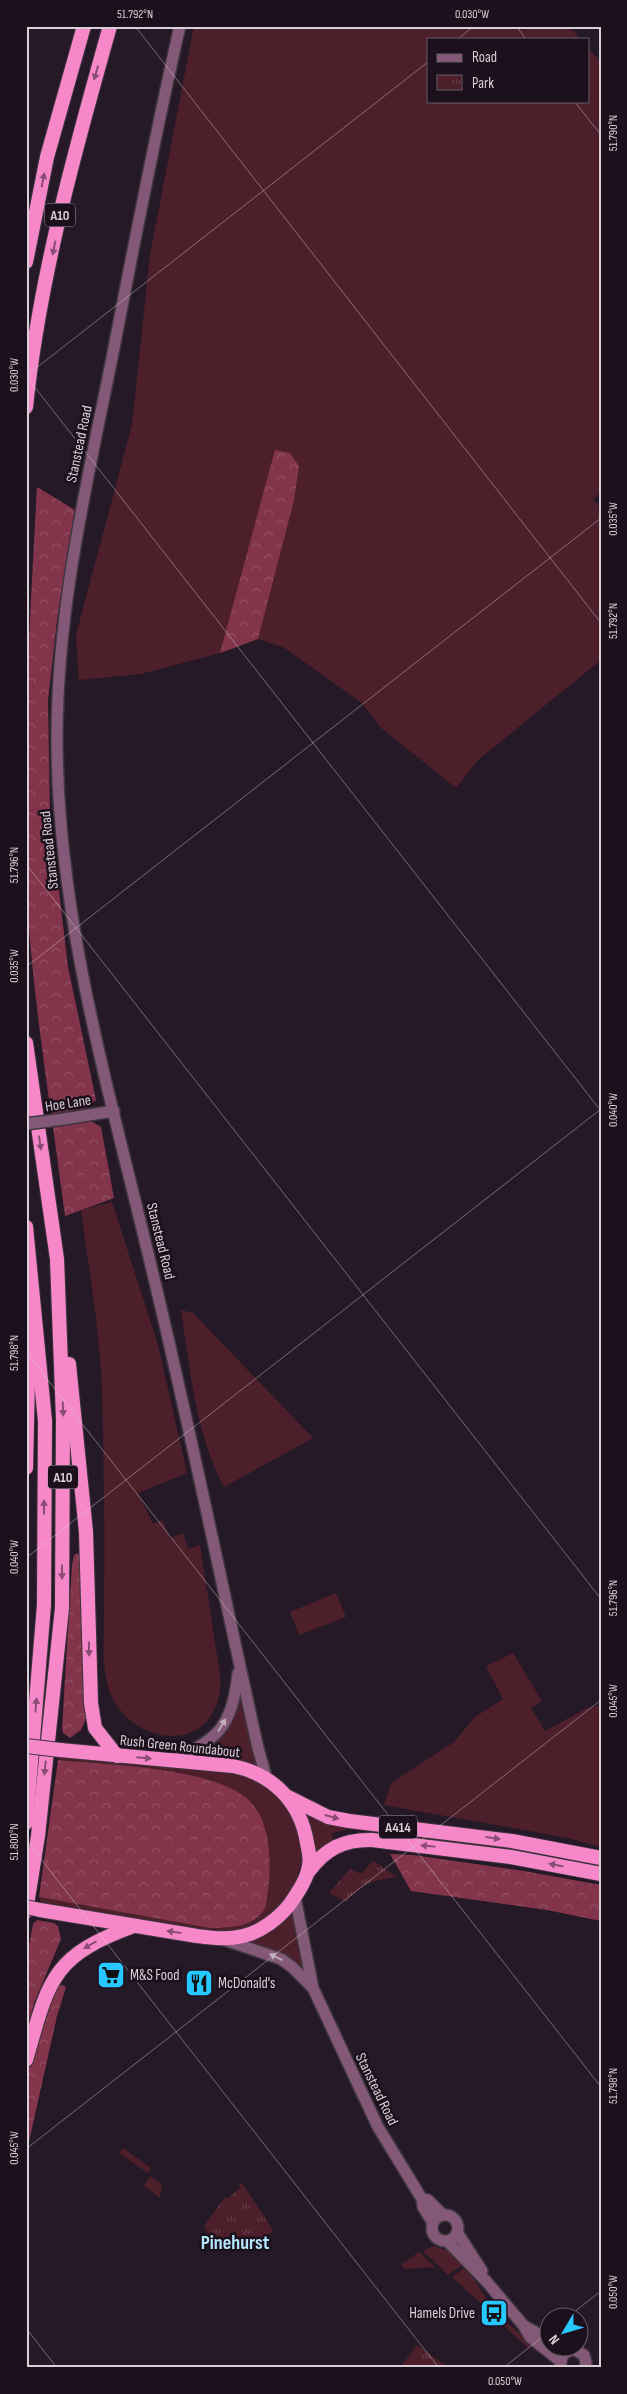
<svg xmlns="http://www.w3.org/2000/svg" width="627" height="2394" viewBox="0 0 627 2394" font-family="'Sofia Sans Condensed',sans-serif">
	<defs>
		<pattern id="forest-crowns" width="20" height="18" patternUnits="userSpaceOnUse" patternTransform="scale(1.25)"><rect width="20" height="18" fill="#82344b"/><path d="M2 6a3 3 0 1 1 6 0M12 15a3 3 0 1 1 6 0" fill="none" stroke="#935064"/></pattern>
		<pattern id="park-tufts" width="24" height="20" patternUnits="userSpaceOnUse" patternTransform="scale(1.25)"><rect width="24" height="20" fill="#4c1f2b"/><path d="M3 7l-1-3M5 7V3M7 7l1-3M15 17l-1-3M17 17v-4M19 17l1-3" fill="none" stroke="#653e49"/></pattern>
	</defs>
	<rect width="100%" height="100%" fill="#261927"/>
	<!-- grass -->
	<g fill="#4c1f2b">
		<polygon points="194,26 569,26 580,39 428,39 428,101 588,101 588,48 601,62 601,492 593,499 601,508 601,660 478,760 456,788 381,728 362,703 283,647 258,639 220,653 141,674 79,680 76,635 132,425 150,255"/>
		<path d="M112 1202 158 1345 187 1473 138 1493 153 1524 162 1520 170 1538 183 1533 188 1549 200 1545C205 1578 210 1610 215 1643 217 1657 222 1675 220 1690 210 1761 120 1743 107 1682 102 1662 104 1640 104 1619 104 1581 105 1543 104 1505 103 1453 104 1399 99 1347 95 1301 87 1256 81 1210Z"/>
		<path d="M181 1310 193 1313 313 1438 224 1487C196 1435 190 1369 181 1310Z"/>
		<polygon points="336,1593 346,1617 299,1635 290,1612"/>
		<polygon points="513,1653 542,1701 531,1708 545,1731 587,1708 601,1705 601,1847 568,1838 384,1805 391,1783 454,1742 475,1717 503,1699 486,1666"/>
		<polygon points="241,1697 257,1765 245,1761 198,1755 214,1743"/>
		<path d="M60 1756C96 1760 133 1763 170 1766 203 1769 236 1768 266 1784 274 1788 280 1800 286 1807 317 1845 299 1904 255 1925 243 1932 229 1932 215 1933L41 1903 39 1897 209 1928C228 1928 249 1928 262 1913 267 1907 267 1898 268 1891 272 1862 271 1814 244 1796 197 1766 113 1766 58 1760Z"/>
		<polygon points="310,1815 347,1826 346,1830 332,1833 333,1840 316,1852 308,1816"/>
		<path d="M290 1915 292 1916 308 1973 306 1974C289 1957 273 1947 249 1943V1941L279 1924Z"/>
		<polygon points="123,2148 151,2168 148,2173 119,2153"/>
		<polygon points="150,2176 162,2184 160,2198 144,2186"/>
		<polygon points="434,2246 452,2252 464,2264 448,2275 423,2251"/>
		<polygon points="419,2252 435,2267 405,2269 401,2265"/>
		<polygon points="466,2267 490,2304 486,2308 452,2277"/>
		<polygon points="503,2319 533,2344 529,2349 500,2322"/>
	</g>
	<!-- forest -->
	<g fill="url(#forest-crowns)">
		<polygon points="275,450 290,453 299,466 294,500 258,639 220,653"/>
		<path d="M37 487 75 510 57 620 48 700 50 815 68 967 96 1100 86 1108 51 1114C40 1035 29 956 26 877 22 747 30 617 37 487Z"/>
		<polygon points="85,1121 91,1121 101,1127 114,1198 65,1216 53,1127"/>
		<polygon points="77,1553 81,1557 86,1719 81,1730 70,1738 63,1733 62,1728 72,1565 74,1555"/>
		<path d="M58 1760C109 1765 203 1767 244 1796 271 1815 272 1861 268 1891 267 1898 267 1907 262 1913 249 1928 228 1928 209 1928L39 1897Z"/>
		<polygon points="390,1854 413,1855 524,1871 601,1885 601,1921 547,1910 411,1891"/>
		<polygon points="37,1920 54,1923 58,1926 61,1939 34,2003 26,2033 26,1962 33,1924"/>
		<polygon points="62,1985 66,1987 57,2016 26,2155 26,2080 45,2012 57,1986"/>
	</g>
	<!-- park -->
	<g fill="url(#park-tufts)">
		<path d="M373 1861 397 1877C373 1880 362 1883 346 1902L329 1893 350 1869 361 1874Z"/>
		<path d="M242 2183 273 2230 255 2250C232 2252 214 2251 204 2226L225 2197 227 2199 240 2188 239 2185Z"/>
		<polygon points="417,2345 420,2347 449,2368 400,2368"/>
	</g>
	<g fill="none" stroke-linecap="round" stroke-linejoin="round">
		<!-- secondary casing -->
		<g stroke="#3f353f" stroke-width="14">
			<g id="secondary">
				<path d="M180 26C154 138 133 251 111 363 86 487 57 610 57 738 57 918 110 1093 151 1266 190 1426 222 1587 258 1748L267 1780"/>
				<polyline points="64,1119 114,1111"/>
				<path d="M169 1760C218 1741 232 1727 238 1673"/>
				<polyline points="295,1897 313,1988 378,2127 422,2199 423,2207 433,2223"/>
				<polyline points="222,1939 281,1959 292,1967 313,1988"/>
				<polyline points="422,2199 428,2200 443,2215"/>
				<circle cx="445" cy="2228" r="13"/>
				<polyline points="457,2232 482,2271"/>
				<polyline points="447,2241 486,2281 524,2326 530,2337 560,2361"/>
				<polyline points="524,2326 550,2340"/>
				<polyline points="560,2366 563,2354 573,2349 584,2355 586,2362 585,2368"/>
			</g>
		</g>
		<!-- highway casing -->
		<g stroke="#3f353f" stroke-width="16">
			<g id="highway">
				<polyline points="26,262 47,157 84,26"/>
				<path d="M26 407C39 279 75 150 110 26"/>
				<polyline points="26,1043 57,1259 63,1419 62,1608 38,1836 26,1911"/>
				<polyline points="26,1227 45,1421 44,1605 26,1823"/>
				<polyline points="69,1364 86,1532 91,1703 95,1728 117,1756"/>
				<polyline points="26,1468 29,1332"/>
				<polyline points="288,1797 328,1817 349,1821 512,1841 601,1858"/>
				<path d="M309 1871C325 1849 344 1839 372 1840L511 1857 601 1874"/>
				<path d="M40 1910 197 1936C213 1938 228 1940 243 1936 261 1932 279 1918 290 1904 297 1894 306 1881 308 1870 311 1861 309 1852 307 1843 301 1803 273 1774 233 1766L60 1750"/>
				<path d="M26 2060C49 1980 51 1956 134 1926"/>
			</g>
		</g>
		<!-- secondary -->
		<use href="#secondary" stroke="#845877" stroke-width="11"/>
		<!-- highway -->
		<use href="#highway" stroke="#f688c9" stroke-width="14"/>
		<!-- secondary-bridge casing -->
		<g stroke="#3f353f" stroke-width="14" stroke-linecap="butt">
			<polyline id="secondary-bridge" points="26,1124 64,1119"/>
		</g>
		<!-- highway-bridge casing -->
		<g stroke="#3f353f" stroke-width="16" stroke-linecap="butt">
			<g id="highway-bridge">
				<polyline points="26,1746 60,1750"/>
				<polyline points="26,1907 40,1910"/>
			</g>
		</g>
		<!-- secondary-bridge -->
		<use href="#secondary-bridge" stroke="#845877" stroke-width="11"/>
		<!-- highway-bridge -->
		<use href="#highway-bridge" stroke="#f688c9" stroke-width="14"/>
	</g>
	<!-- one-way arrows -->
	<defs><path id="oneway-solid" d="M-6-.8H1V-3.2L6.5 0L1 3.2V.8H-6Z" transform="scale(1.25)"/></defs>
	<g fill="#8a4c73">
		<use href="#oneway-solid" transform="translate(96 73) rotate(106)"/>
		<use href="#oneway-solid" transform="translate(43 180) rotate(-79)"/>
		<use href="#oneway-solid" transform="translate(54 248) rotate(101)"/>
		<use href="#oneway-solid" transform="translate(40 1143) rotate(82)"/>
		<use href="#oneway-solid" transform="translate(63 1409) rotate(88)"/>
		<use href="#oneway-solid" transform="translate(44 1507) rotate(-90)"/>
		<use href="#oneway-solid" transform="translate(62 1572) rotate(90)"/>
		<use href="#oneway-solid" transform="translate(89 1649) rotate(89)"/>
		<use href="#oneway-solid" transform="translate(36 1705) rotate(-85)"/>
		<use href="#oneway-solid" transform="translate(144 1758) rotate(5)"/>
		<use href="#oneway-solid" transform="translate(45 1768) rotate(96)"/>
		<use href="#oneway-solid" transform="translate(332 1817) rotate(15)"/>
		<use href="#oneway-solid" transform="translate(493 1838) rotate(8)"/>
		<use href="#oneway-solid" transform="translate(428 1846) rotate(-174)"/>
		<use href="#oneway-solid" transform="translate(556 1865) rotate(-169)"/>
		<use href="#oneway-solid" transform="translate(174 1932) rotate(-172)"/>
		<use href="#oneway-solid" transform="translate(90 1945) rotate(150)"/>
	</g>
	<g fill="#bfabbb">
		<use href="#oneway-solid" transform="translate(222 1725) rotate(-59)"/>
		<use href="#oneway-solid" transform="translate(276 1957) rotate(-154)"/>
	</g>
	<!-- ticks -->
	<path fill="none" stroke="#d8cfd8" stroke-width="1" stroke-opacity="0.45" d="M135 26 601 623M516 26 526 39M458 39 474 26M574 101 601 135M26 376 428 62M26 376 601 1111M26 864 601 1599M26 967 601 518M26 1352 601 2087M26 1558 601 1109M26 1840 439 2368M26 2149 601 1700M569 2316 601 2291M26 2328 57 2368M503 2368 550 2331"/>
	<!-- icons -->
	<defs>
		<g id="supermarket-square" transform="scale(1.4375)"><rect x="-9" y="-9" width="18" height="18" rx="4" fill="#27c8ff" stroke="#1d101d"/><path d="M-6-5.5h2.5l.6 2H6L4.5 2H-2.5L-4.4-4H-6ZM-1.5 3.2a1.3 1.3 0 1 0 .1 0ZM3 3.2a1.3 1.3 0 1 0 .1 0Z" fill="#111"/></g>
		<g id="restaurant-square" transform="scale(1.4375)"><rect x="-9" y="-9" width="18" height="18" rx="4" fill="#27c8ff" stroke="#1d101d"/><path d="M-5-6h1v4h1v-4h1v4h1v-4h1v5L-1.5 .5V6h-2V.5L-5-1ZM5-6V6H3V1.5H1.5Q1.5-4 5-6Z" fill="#111"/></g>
		<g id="bus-square" transform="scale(1.4375)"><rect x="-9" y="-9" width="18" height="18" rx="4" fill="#27c8ff" stroke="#1d101d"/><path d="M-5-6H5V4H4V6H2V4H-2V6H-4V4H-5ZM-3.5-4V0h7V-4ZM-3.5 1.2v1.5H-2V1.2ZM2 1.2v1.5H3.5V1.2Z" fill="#111"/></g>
	</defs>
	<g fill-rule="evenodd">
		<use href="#supermarket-square" x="111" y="1975"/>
		<use href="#restaurant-square" x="199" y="1983"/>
		<use href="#bus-square" x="494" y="2313"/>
	</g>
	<g text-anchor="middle" stroke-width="5" stroke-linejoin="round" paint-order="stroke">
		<!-- shield labels -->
		<g fill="#1d101d" stroke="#a096a0" stroke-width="1">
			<rect x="45" y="203.5" width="30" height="23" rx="4"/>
			<rect x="48" y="1465.5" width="30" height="23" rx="4"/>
			<rect x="379" y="1815.5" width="38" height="23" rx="4"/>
		</g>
		<g font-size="14" font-weight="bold" fill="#d8cfd8">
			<text x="60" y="220">A10</text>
			<text x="63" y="1482">A10</text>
			<text x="398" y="1832">A414</text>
		</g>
		<!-- street labels -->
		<g font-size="15" fill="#d8cfd8" stroke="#1d101d">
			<text transform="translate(79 444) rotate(-78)" y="5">Stanstead Road</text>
			<text transform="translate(49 850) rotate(-96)" y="5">Stanstead Road</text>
			<text transform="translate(68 1103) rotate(-9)" y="5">Hoe Lane</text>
			<text transform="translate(161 1241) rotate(76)" y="5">Stanstead Road</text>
			<text transform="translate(180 1746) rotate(6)" y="5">Rush Green Roundabout</text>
			<text transform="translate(377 2089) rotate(64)" y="5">Stanstead Road</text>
		</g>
		<!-- poi labels -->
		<g font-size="15" fill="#d8cfd8" stroke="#1d101d" text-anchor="start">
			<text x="130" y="1980">M&amp;S Food</text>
			<text x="218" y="1988">McDonald's</text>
			<text x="475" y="2318" text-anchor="end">Hamels Drive</text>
		</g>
		<!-- district labels -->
		<g font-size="20" font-weight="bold" fill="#b3e5fc" stroke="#1d101d">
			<text x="235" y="2249">Pinehurst</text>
		</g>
	</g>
	<!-- border -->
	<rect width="627" height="2394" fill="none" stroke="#1d101d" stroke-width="55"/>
	<!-- legend -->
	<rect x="427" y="38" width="162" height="65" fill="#1d101d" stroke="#685c68"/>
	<rect x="437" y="54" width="25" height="8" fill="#845877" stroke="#685c68"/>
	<text x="472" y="62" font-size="15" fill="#d8cfd8">Road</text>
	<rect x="437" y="75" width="25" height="15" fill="url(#park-tufts)" stroke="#685c68"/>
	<text x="472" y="88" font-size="15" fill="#d8cfd8">Park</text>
	<!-- north arrow -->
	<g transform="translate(564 2332) rotate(232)"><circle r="24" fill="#1d101d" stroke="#685c68"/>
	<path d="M0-4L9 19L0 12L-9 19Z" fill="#27c8ff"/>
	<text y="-8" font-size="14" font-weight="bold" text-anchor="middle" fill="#d8cfd8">N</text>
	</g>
	<rect x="28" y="28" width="572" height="2338" fill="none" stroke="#d8cfd8" stroke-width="2"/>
	<g font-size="12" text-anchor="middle" fill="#d8cfd8">
		<text x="135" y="18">51.792°N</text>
		<text x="472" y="18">0.030°W</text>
		<text transform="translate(613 133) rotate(-90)" y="4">51.790°N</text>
		<text transform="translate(14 375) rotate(-90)" y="4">0.030°W</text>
		<text transform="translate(613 519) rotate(-90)" y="4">0.035°W</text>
		<text transform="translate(613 621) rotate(-90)" y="4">51.792°N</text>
		<text transform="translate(14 865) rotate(-90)" y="4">51.796°N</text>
		<text transform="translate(14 966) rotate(-90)" y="4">0.035°W</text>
		<text transform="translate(613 1110) rotate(-90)" y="4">0.040°W</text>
		<text transform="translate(14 1353) rotate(-90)" y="4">51.798°N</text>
		<text transform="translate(14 1557) rotate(-90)" y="4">0.040°W</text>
		<text transform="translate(613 1598) rotate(-90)" y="4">51.796°N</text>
		<text transform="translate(613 1701) rotate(-90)" y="4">0.045°W</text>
		<text transform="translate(14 1842) rotate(-90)" y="4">51.800°N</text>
		<text transform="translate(613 2086) rotate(-90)" y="4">51.798°N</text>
		<text transform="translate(14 2148) rotate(-90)" y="4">0.045°W</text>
		<text transform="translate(613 2292) rotate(-90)" y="4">0.050°W</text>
		<text x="505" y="2385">0.050°W</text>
	</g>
</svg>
